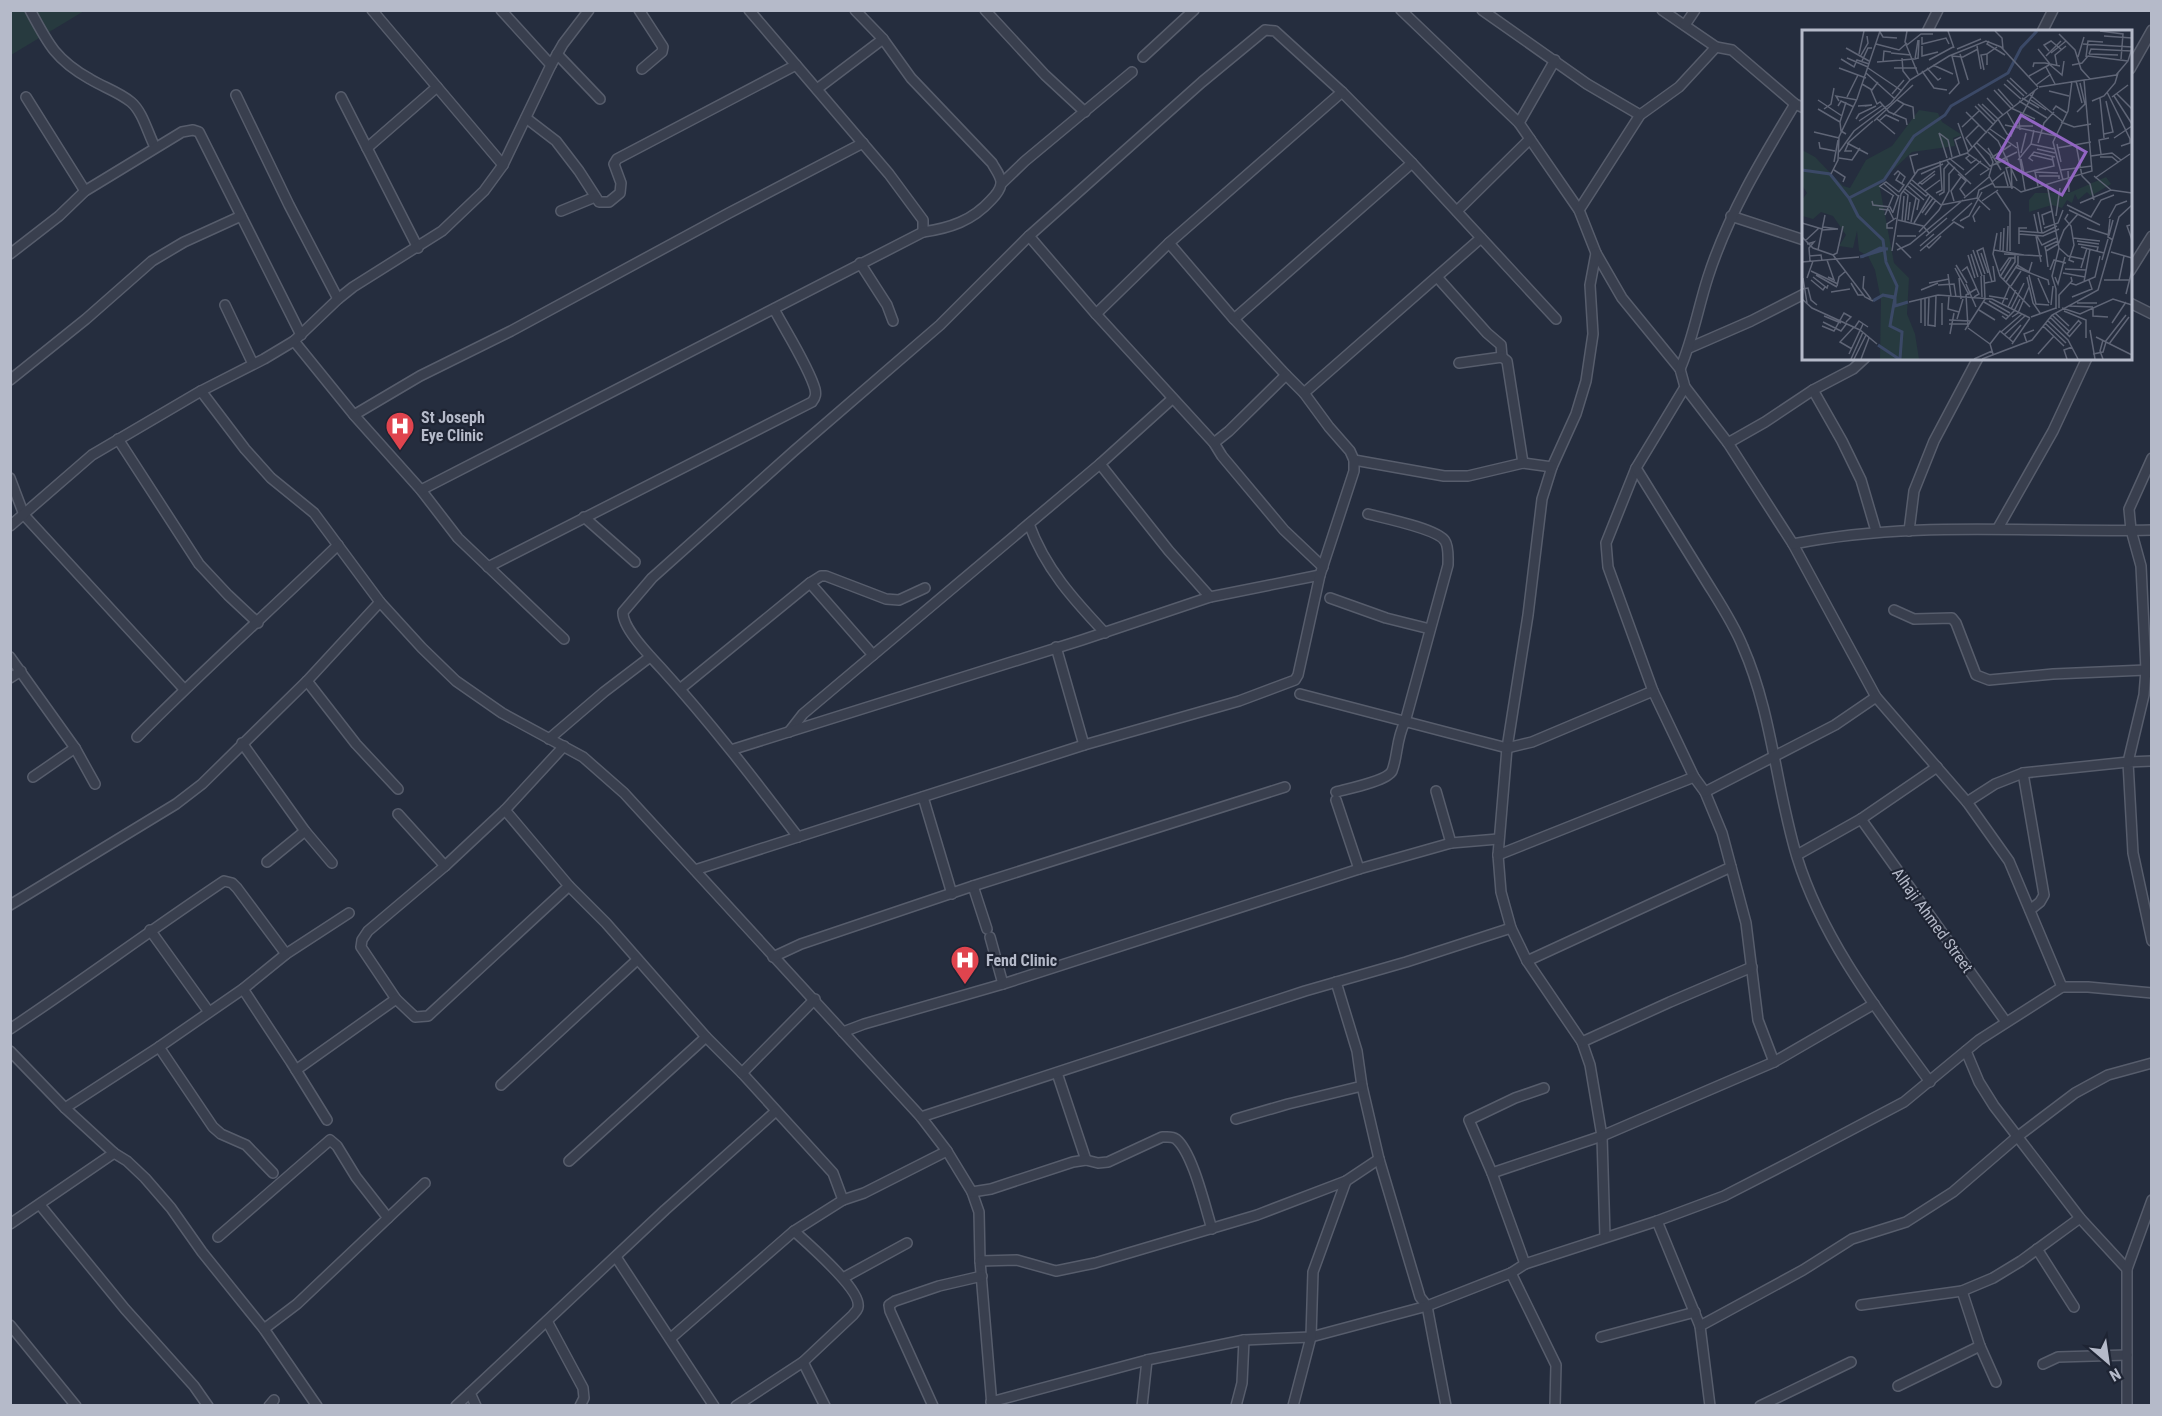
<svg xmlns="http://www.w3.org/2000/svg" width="2162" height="1416" viewBox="0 0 2162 1416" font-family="'Roboto Condensed',sans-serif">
	<rect width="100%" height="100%" fill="#252d3e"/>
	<!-- green -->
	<polygon fill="#273a3f" points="11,11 84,11 11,55"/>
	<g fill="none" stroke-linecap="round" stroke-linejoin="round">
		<!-- street casing -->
		<g stroke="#575d6c" stroke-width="12">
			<g id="street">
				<path d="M30 10C48 44 56 60 90 79 103 87 119 92 131 102 143 112 148 134 155 147"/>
				<polyline points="372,10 503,165"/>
				<polyline points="501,10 551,65"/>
				<polyline points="639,10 663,47 662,52 642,69"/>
				<polyline points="985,10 1045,75 1085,112"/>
				<polyline points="1401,10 1519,123 1579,210 1596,253 1622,298 1680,369 1685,387 1728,443 1793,544 1876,697"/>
				<polyline points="1482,10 1587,84 1640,115"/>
				<polyline points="1662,10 1716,47 1732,50 1795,104 1804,108"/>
				<polyline points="1685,25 1695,10"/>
				<polyline points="1927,32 1938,10"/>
				<polyline points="2042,32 2053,10"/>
				<polyline points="557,54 600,99"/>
				<polyline points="1143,57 1194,10"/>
				<polyline points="796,65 889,174 923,220 923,232"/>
				<polyline points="2130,69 2152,30"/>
				<polyline points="817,89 883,39"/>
				<polyline points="236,95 289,205 338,299"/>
				<polyline points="26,97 85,191"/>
				<polyline points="341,97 418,248"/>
				<polyline points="526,118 556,141 579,171 599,202 609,202 620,193 621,183 614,164 617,159 796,65 749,10"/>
				<polyline points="1519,123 1555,60"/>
				<polyline points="367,148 437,87"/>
				<polyline points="1001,184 1025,161 1132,72"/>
				<polyline points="1579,210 1640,115 1679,87 1716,47"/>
				<polyline points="561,211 595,197"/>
				<polyline points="1457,211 1530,139"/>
				<polyline points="1731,216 1804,240"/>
				<polyline points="1029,236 1096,314 1214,443 1222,456 1284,530 1323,567"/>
				<polyline points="1169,243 1234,319 1412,163"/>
				<polyline points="1596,253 1590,285 1593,334 1586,381 1576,414 1552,467 1542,499 1528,615 1507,748 1498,855 1501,892 1511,928 1527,961 1582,1042 1590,1065 1602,1136 1605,1237"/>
				<polyline points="10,254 59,216 85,191 182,132 193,130 199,132 301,335"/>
				<polyline points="860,263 887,305 893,321"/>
				<polyline points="2130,271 2152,236"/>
				<polyline points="1437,277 1487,333 1501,345 1502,357"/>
				<polyline points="2130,303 2152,314"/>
				<polyline points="225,305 253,364"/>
				<polyline points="1096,314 1169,243 1342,92"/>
				<polyline points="1234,319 1286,375"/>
				<polyline points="294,341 354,415 420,376 511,331 729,213 863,143"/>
				<polyline points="1689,348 1751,321 1804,294"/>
				<polyline points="1459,363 1502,357 1507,361 1523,463"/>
				<path d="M1680 369C1693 339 1698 308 1708 277 1728 215 1761 160 1795 104"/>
				<polyline points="10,380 86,319 152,261 184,242 241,216"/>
				<polyline points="1685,387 1636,468 1606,543 1608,567 1653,691 1694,777 1705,792 1722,833 1746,923 1758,1020 1774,1062"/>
				<polyline points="1813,390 1842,441 1861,480 1876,531"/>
				<polyline points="201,391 245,449 271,478 314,513 380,602 422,648 456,681 502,713 583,757 624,793 921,1117 947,1151 972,1192 979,1212 980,1261 992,1406"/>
				<polyline points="1304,393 1481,238"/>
				<polyline points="354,415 421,490 458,538 564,639"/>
				<polyline points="118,439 199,564 228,595 258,623"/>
				<polyline points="1728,443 1765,422 1813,390 1853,369 1865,358"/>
				<polyline points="1354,460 1444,476 1468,476 1523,463 1552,467"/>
				<polyline points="1100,464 1169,551 1210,597"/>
				<path d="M1636 468C1658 504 1681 540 1703 576 1717 599 1733 622 1743 647 1772 713 1776 788 1797 857 1823 941 1879 1012 1930 1082"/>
				<polyline points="10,478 24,515 184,689"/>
				<path d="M421 490 923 232C950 228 972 221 991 200 995 196 1000 190 1001 184 1002 177 995 169 992 163L911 78 883 39 855 10"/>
				<polyline points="584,517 635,562"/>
				<path d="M1029 524C1045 568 1073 599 1105 633"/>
				<polyline points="10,526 92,455 201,391 264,359 294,341 338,299 353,287 442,231 484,191 503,165 551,65 563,44 589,10"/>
				<polyline points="1998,528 2053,431 2087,358"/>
				<polyline points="1909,531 1914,491 1934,441 1978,358"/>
				<path d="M1793 544C1912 520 2031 533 2152 530"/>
				<path d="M488 567 812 402C816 397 816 394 815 389 809 367 785 330 774 309"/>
				<polyline points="810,583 821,576 826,576 886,599 899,600 925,588"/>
				<polyline points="1330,598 1386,618 1430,629"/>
				<polyline points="1894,610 1914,619 1952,618 1956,623 1976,675 1989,680 2053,674 2146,670"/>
				<polyline points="1056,647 1084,745"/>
				<polyline points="10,657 75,748 95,784"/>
				<polyline points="10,678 21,671"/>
				<polyline points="307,681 356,744 398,789"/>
				<polyline points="680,689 810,583 873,655"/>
				<polyline points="1300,694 1507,748 1532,742 1653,691"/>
				<polyline points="789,732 803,714 1100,464 1172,399"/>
				<path d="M137 737C202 671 271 610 338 545"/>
				<polyline points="549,739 604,692 650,657"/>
				<polyline points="242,743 305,831 332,863"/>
				<polyline points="564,746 505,810 445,866 368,931 362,940 361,947 396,999 415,1017 428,1016 569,886"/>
				<polyline points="731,750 1082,640 1210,597 1320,575"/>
				<polyline points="2152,761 2128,762 2133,853 2152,941"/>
				<polyline points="2023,773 2044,895 2040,902 2030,910"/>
				<polyline points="33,777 75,748"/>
				<polyline points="1436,791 1451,843"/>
				<path d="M1336 792C1347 789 1387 781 1392 771 1398 756 1396 739 1405 722L1448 565C1448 558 1449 547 1445 541 1438 529 1384 518 1368 514"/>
				<polyline points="1705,792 1835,725 1876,697 1967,802"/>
				<polyline points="923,797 952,894"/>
				<polyline points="1336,800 1359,869"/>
				<polyline points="505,810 569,886 606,923 706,1037 742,1073 833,1173 843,1200"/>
				<polyline points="398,814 445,866"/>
				<polyline points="1861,819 2006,1022"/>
				<path d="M798 837C754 779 710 722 661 668 650 656 622 628 623 612L652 578 794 451 940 325 1029 236 1202 82 1265 30 1275 31 1342 92 1412 163 1556 319"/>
				<polyline points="1498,855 1694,777"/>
				<polyline points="1797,855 1861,819 1937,767"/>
				<polyline points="267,862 305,831"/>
				<polyline points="695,870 1084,745 1239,701 1295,680 1298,675 1320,575 1354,471 1354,460 1350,451 1329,427 1304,393 1286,375 1229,431 1214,443"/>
				<polyline points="973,886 987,929"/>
				<polyline points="10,905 176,804 202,784 307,681 380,602"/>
				<polyline points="150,930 209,1012"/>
				<polyline points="990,937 1003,984"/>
				<polyline points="773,957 801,944 973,886 1285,787"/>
				<polyline points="1527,961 1731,867"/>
				<polyline points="1336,982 1357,1051 1362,1086 1379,1159 1420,1297 1427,1306 1446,1406"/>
				<polyline points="2062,987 2009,861 1967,802 1995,784 2023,773 2128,762 2144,695 2146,670 2141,566 2131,530 2129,509 2152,458"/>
				<polyline points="243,989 291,1062 327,1120"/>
				<path d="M10 1029C82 981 152 929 224 881L232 883 237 888 286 954"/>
				<polyline points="843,1032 864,1024 1003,984 1359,869 1451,843 1498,839"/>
				<polyline points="1582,1042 1670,1002 1752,967"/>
				<polyline points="159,1047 213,1127 221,1134 246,1145 273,1173"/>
				<polyline points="10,1051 65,1108 114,1153 127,1161 145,1178 171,1208 202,1252 264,1329 317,1406"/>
				<polyline points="1966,1051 1979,1082 1994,1106 2080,1218 2127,1269"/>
				<polyline points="296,1070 396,999"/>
				<polyline points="742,1073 815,999"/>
				<polyline points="1057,1073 1086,1160"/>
				<polyline points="501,1085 637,960"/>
				<polyline points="65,1108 159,1047 243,989 286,954 349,913"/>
				<polyline points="921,1117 1305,991 1406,962 1511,928"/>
				<polyline points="1236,1119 1288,1104 1362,1086"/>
				<polyline points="569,1161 706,1037"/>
				<polyline points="1492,1173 1602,1136 1774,1062 1874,1004"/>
				<path d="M972 1192 991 1189 1073 1162 1086 1160 1098 1163 1108 1162 1162 1137C1168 1137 1172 1136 1176 1139 1193 1153 1205 1207 1212 1229"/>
				<polyline points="40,1205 125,1309 194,1386 208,1406"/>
				<polyline points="1657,1221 1700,1326 1710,1406"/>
				<polyline points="10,1224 114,1153"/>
				<polyline points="218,1237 330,1140 337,1146 356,1177 388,1218"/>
				<polyline points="2037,1249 2074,1307"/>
				<polyline points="616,1257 714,1406"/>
				<polyline points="980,1261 1017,1260 1056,1271 1095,1263 1257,1215 1346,1181 1379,1159"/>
				<polyline points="1525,1264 1492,1173 1469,1120 1515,1098 1544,1088"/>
				<polyline points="1511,1273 1556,1365 1555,1406"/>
				<polyline points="843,1278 907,1243"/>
				<polyline points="1962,1291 1980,1346 1996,1382"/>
				<polyline points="1861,1305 1962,1291 1993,1278 2021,1261 2080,1218"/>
				<polyline points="547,1321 583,1388 584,1398 580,1406"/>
				<polyline points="10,1325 76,1406"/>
				<polyline points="1700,1326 1803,1270 1852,1239 1906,1222 1953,1192 2017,1137 2075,1093 2108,1075 2152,1063"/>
				<polyline points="264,1329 297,1304 425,1183"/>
				<polyline points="1601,1337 1695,1312"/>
				<polyline points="671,1338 794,1231 843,1200 864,1193 947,1151"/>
				<polyline points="803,1362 825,1406"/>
				<polyline points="2043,1364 2058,1357 2127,1355"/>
				<polyline points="1898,1386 1980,1346"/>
				<polyline points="470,1393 476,1406"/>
				<polyline points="991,1402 1147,1360 1244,1340 1311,1337 1427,1306 1511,1273 1525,1264 1657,1221 1724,1196 1794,1160 1904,1102 1979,1040 2062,987 2088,987 2152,993"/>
				<polyline points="269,1406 274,1400"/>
				<polyline points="456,1406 665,1210 776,1111"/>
				<path d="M736 1406 803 1362 853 1315C855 1312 858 1310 858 1307 862 1290 807 1243 794 1231"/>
				<polyline points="933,1406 890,1311 889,1305 895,1301 939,1286 982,1276"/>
				<polyline points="1142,1406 1147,1360"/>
				<polyline points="1236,1406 1242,1383 1244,1340"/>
				<polyline points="1293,1406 1311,1337 1313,1272 1346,1181"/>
				<polyline points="1760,1406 1851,1362"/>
				<polyline points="2127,1406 2127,1269 2152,1200"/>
			</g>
		</g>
		<!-- street -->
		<use href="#street" stroke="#393f4e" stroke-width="9"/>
	</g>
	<!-- icons -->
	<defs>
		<g id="hospital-pin" transform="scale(1.5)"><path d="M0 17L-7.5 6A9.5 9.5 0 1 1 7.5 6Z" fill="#e0444e" stroke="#1e2433"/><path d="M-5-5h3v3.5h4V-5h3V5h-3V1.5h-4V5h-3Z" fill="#fff"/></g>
	</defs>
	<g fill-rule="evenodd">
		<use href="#hospital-pin" x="400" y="426"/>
		<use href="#hospital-pin" x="965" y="960"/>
	</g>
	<g text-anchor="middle" stroke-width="4.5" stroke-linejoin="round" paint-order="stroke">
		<!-- poi labels -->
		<g font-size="16" font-weight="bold" fill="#b5bac9" stroke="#1e2433" text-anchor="start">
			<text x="421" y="423">St Joseph<tspan x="421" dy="18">Eye Clinic</tspan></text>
			<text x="986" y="966">Fend Clinic</text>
		</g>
		<!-- street labels -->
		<g font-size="16" fill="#b5bac9" stroke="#1e2433">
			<text transform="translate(1933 920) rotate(54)" y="6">Alhaji Ahmed Street</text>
		</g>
	</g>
	<!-- overview -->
	<g transform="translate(1802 30)">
		<rect width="330" height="330" fill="#252d3e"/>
		<path d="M117 80 136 83 140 92 160 105 151 108 153 116 110 122 77 153 92 233 107 248 105 284 113 304 117 329H78L79 270 73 240 66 226 57 221 55 201 51 218 37 216 44 205 31 186 19 182 11 189 0 186V170L5 163 0 155V120L13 127 41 156 48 158 64 130 90 116ZM304 147 309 154 289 166 285 162 276 170 273 164 270 173 265 170 260 178 250 175 227 182V170L233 163H267Z" fill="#273a3f"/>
		<path fill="none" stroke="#3b4967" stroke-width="3" d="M0 140 28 144 47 168 56 186 81 210 84 232 95 256 88 296 100 302 98 329M47 168 82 150 112 106 143 85 149 76 206 43 219 18 235 1M58 227 84 219M60 227 78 218 86 219M72 270 81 265 93 267V276L106 272M71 271 81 265 93 268M76 315 97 329"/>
		<path fill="none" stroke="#5f6576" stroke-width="1.5" d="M105 1 103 12 116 44M146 1 152 18M193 1 200 8 201 19M298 1 321 4 319 29M78 2 81 7 95 8M257 4 273 20 279 39 288 49M302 6 330 8M120 7V14L144 8 147 14M116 10 113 29 116 28M187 11 185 14 203 25M74 14 97 20 105 13M281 14 330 17M105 15 119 4H131M120 16V26L136 22M175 16 179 39M44 18 67 31M155 19 179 9M236 19 248 34M247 21 242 15 249 11 260 20M89 23 109 25M249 23 264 11M57 24 62 1M158 24 166 50M287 24 289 19 330 21M287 24 316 25M244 26 259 11M58 27 66 13 65 6M276 27 282 7M284 27 286 11 301 12M45 28 66 37M100 28 101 41 108 50M39 29 52 37 55 30 67 34M116 29 117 10M127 30 151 17M60 31 66 18H70M75 32 112 29M81 32 82 21 89 22M247 34 260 45 262 31M131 35 151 44M185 35V24L195 17M270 35 280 33 286 26 326 31M255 36 253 25 264 16M231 37 232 33H243L258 36M244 37 253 54M37 38 64 48M66 38 100 61M92 38H115M125 38 136 50 139 48M182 40 179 25 185 24M120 41 132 58 145 60M64 43 93 69M227 46 247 35M208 48 225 64M205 50 222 66M274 51 280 73M60 54 70 60 76 52M202 54 219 69M234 55 249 44M237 57 314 45 326 31 330 18M196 59 211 76M69 60 75 74 78 72 87 82 104 89 105 95M192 60 209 78M247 61 267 66M305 62 328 109V113L319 116M90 64 102 50M147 64 157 53 150 26 161 27 176 19M315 64 330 79M228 65 260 91M312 66 330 94M45 67 56 45M310 67 326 55M185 68 201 85M220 68 237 78M298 68 302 108M16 70 40 86M229 70 244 80M37 71 34 66 55 70M217 71 245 88M290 71 302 66 313 53 316 43M102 74 111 77 112 89M176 74 194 92M180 74 196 89M36 76 39 71 52 77M56 76 70 75 63 76M173 76 192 95M209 78 233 89M16 79 38 92M22 79 29 74 32 58M251 80 254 76 265 83M164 82 185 103M205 82 213 96H231M275 82 283 74 278 53M91 85 102 74 95 70M74 88 93 104M54 89 57 84 74 76M196 89 205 104 209 106 212 98M57 91 81 75M72 91 111 55M77 91 84 85 97 91M259 92 272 97 289 94M156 93 166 121M203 95 254 106M160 97 177 81M188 99 215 118M218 100 217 91 233 60M12 102 37 108M186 102 196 111 215 151M137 103 146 110 150 127M137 103 145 128M44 104 39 101 38 92 44 72M302 104 311 102 304 71M312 108 330 96M17 112 18 118 33 121M215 112 223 160M45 113 66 124M175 113 188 125 191 132 187 146 193 157H212M236 113 242 93 252 82M229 114 252 119M255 114 259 132M274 114 280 146M172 116 188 136 206 129M170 117 164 108 177 95M186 118 199 140M255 118 289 112M235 119 253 123M50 121H43L47 112 71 91M37 122 52 101 89 73 108 50 147 26 184 11 199 17 236 57M165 123 187 139 178 145M219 123 224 103M299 124 297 110 307 108M158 125 153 110 159 107M168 125 164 128 169 133 175 129M230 125 251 130M289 126 310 123 319 130M298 127H310L316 132M37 128 50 130 58 118M147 128 162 140M189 128 209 115M219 129 222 143 252 136 250 126M216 130 229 114 232 100M145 131 169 154M231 131 227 128 232 122 253 127M32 132 36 110M195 132 215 122M209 136 210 159M32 140 43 147 41 152M259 140 290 136M266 141 267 162M29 144 36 130 37 107 55 69 78 1M119 144 141 134M156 144 164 151 158 159 163 166M92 145 96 141 103 147 100 153M113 145 108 126 116 124M163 145 179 131M237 146H257V149M280 146 288 154 292 170M292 146 309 160M293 148 328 124M110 150 139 175 175 168 188 180M261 150 251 112 266 81 270 51M117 152 120 154 133 144M190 152 202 142 206 156M81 153 96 166M108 153 124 166 126 164M245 154 257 218 250 246 254 259V279M115 155 133 141M77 156 92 166M78 156 84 152 97 162M106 156 122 170M209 156 204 138 210 136M236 156 233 142 256 143M212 157 219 162 290 141 282 50M103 159 117 170 115 180M101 161 106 165 103 191M123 161 138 150M194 161 208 182V221M97 162 102 155 94 150 98 143M134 163 140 160 138 131M137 165 142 162V139L147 133M162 168 187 147M175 168 177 160 191 153M70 171 71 175 88 177 91 183M152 171 149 161 159 147M180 171 196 160M278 173 309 160 330 163M265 175 289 187 299 170 312 165M77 179 87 180 92 190M267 180 298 195M91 182 97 165M236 182 240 203M120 183 131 168M232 184 236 203M266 184 263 189 269 196 272 215 267 230 272 232M83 185 91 166M123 185 134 170M254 186 258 158M307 188 314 175 325 171M308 189 306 207 311 210M96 190 121 196 127 203M106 190 108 172M100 191 102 166M150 191 170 173M158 191 167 186 180 162M109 192 114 168M173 192 171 186 178 176M0 193 20 199M112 193 128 166M242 195 240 185 250 181M328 195 325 196 330 210M91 198H85V194L94 188M242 198 256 193 261 180M285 198 307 205 311 190M20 200 36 199 21 197M217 201 241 203 255 196M117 202 137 180 147 161V144L153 137M195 203 191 224 198 246 228 277M217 204 241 206 257 199M95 206H114M124 206 145 188M234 206 239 232M235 206 240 215 254 208M0 207 11 218 31 225 63 267 71 271M271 208 298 211M3 211 17 198M275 211 297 214M94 213 109 228M5 214 12 212 7 218 8 231M217 214V198H225M276 214 296 217 295 221M256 215 262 200 276 184M118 216 132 204M125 216 127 218 139 206M279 217 302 223M257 218 266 226 281 229M16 220 23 185M95 220 108 214 161 170M171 220 180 246M192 220 222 225 202 224M198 220 199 202M90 221 99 164 116 140 165 123 197 88 236 58M118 221 152 192 162 198M201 221 202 198M205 221 206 196M244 221 243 217 256 211M309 222 330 228M179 223 186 243M169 224 176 247M31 225 35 223 41 196M166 225 173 248M222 225 240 226M7 226 19 225 20 231M25 230 32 250 26 247M300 230 306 209M0 232 57 227M154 235 165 253M215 235 227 242 230 232M213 237 246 250 247 255M246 237 244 221 256 214M153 238 167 265M279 238 285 218M263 239 284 240M248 240 252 230 264 233M9 241 36 254M160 241 165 237 177 264 172 267M198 241 207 228H213M261 243 283 247M146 244 149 266M183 244 175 221 181 218 190 252M14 245 35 257M182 245 183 269M227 245 234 274 247 275M62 246 61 258 69 269M179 246 180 267M11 247 25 258 26 255M198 247 209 229M225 247 231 273 238 283M253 247 256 254 263 227M1 248 5 273M5 248 11 231M157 248 159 269M236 248 247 273M9 250 21 260 23 257M201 250 213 232V225M302 250H328M317 250 322 226M204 252 216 234V226M282 252 288 219M49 253 56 265H61M127 253 147 249M183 253 193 251 191 236M268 253 274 255 293 247 298 226M164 254 174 277M136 255 152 254 154 267M35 256 37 247 44 241M209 256 219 241M0 259 6 258 9 270 15 275M119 260 136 253M29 262 48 259M324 264 330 240M147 266 146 279 157 282M187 266 206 269M127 267 126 295 133 296M270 267 290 259 287 250M0 269 10 278 58 300 75 314M187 271 208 283M107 272 136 265 190 269 228 288M182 272 206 286M275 273H295M200 274 208 255M249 275 251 256M267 276 291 277M206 277 214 260M257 278V265L270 251 269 247M260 278 278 284 311 269 330 275M291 278V286L306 287M209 279 222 253M177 280 193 290M262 281 284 290V308M253 283 267 296M250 285 267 301M22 286 39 293M200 286 204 289 212 281 218 269M210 287 216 283 227 257M229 287 254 278M248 287 268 307M155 289 161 269M147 290 168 291M245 290 266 310 276 329M21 292 39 301 45 293M119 293V269M243 293 264 313M310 293 324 272M147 294H166M140 295V273M20 296 32 301 42 283 49 287 44 292M123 296V268M241 296 262 316M53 297 57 291 66 297M133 297 134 265M166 297 164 265 174 259M166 298 188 314M163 300 183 269M288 300 293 329M199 302 220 284M148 304 152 283M265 304 277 290M202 305 224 285M267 307 279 293 276 290M294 307 330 325M207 309 219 295M301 310 298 321 301 329M303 312 324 285M225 313 222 304 232 300M210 314 228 288M307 314 327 287M50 319 38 312 52 297M47 324 61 294M191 324 188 314 198 301 211 312M236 324 252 306M291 324 301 322 304 312M49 329 61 302M52 329 64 305M59 329 67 308M172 329 190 321M180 329 230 310 250 285 296 260 317 187 330 175M265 329 262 320 270 317"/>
		<path fill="#9265c3" fill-opacity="0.15" stroke="#9265c3" stroke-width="3" d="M219 85 284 122 260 165 195 128Z"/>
		<rect width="330" height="330" fill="none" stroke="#b5bac9" stroke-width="3"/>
	</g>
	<!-- border -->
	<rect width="2162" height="1416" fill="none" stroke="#b5bac9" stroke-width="24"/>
	<!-- north arrow -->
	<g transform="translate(2108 1362) rotate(151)" stroke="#1e2433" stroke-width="4.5" paint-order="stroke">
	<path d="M0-4.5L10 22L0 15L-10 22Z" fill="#b5bac9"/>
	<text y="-9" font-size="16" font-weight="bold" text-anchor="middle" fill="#b5bac9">N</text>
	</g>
</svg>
